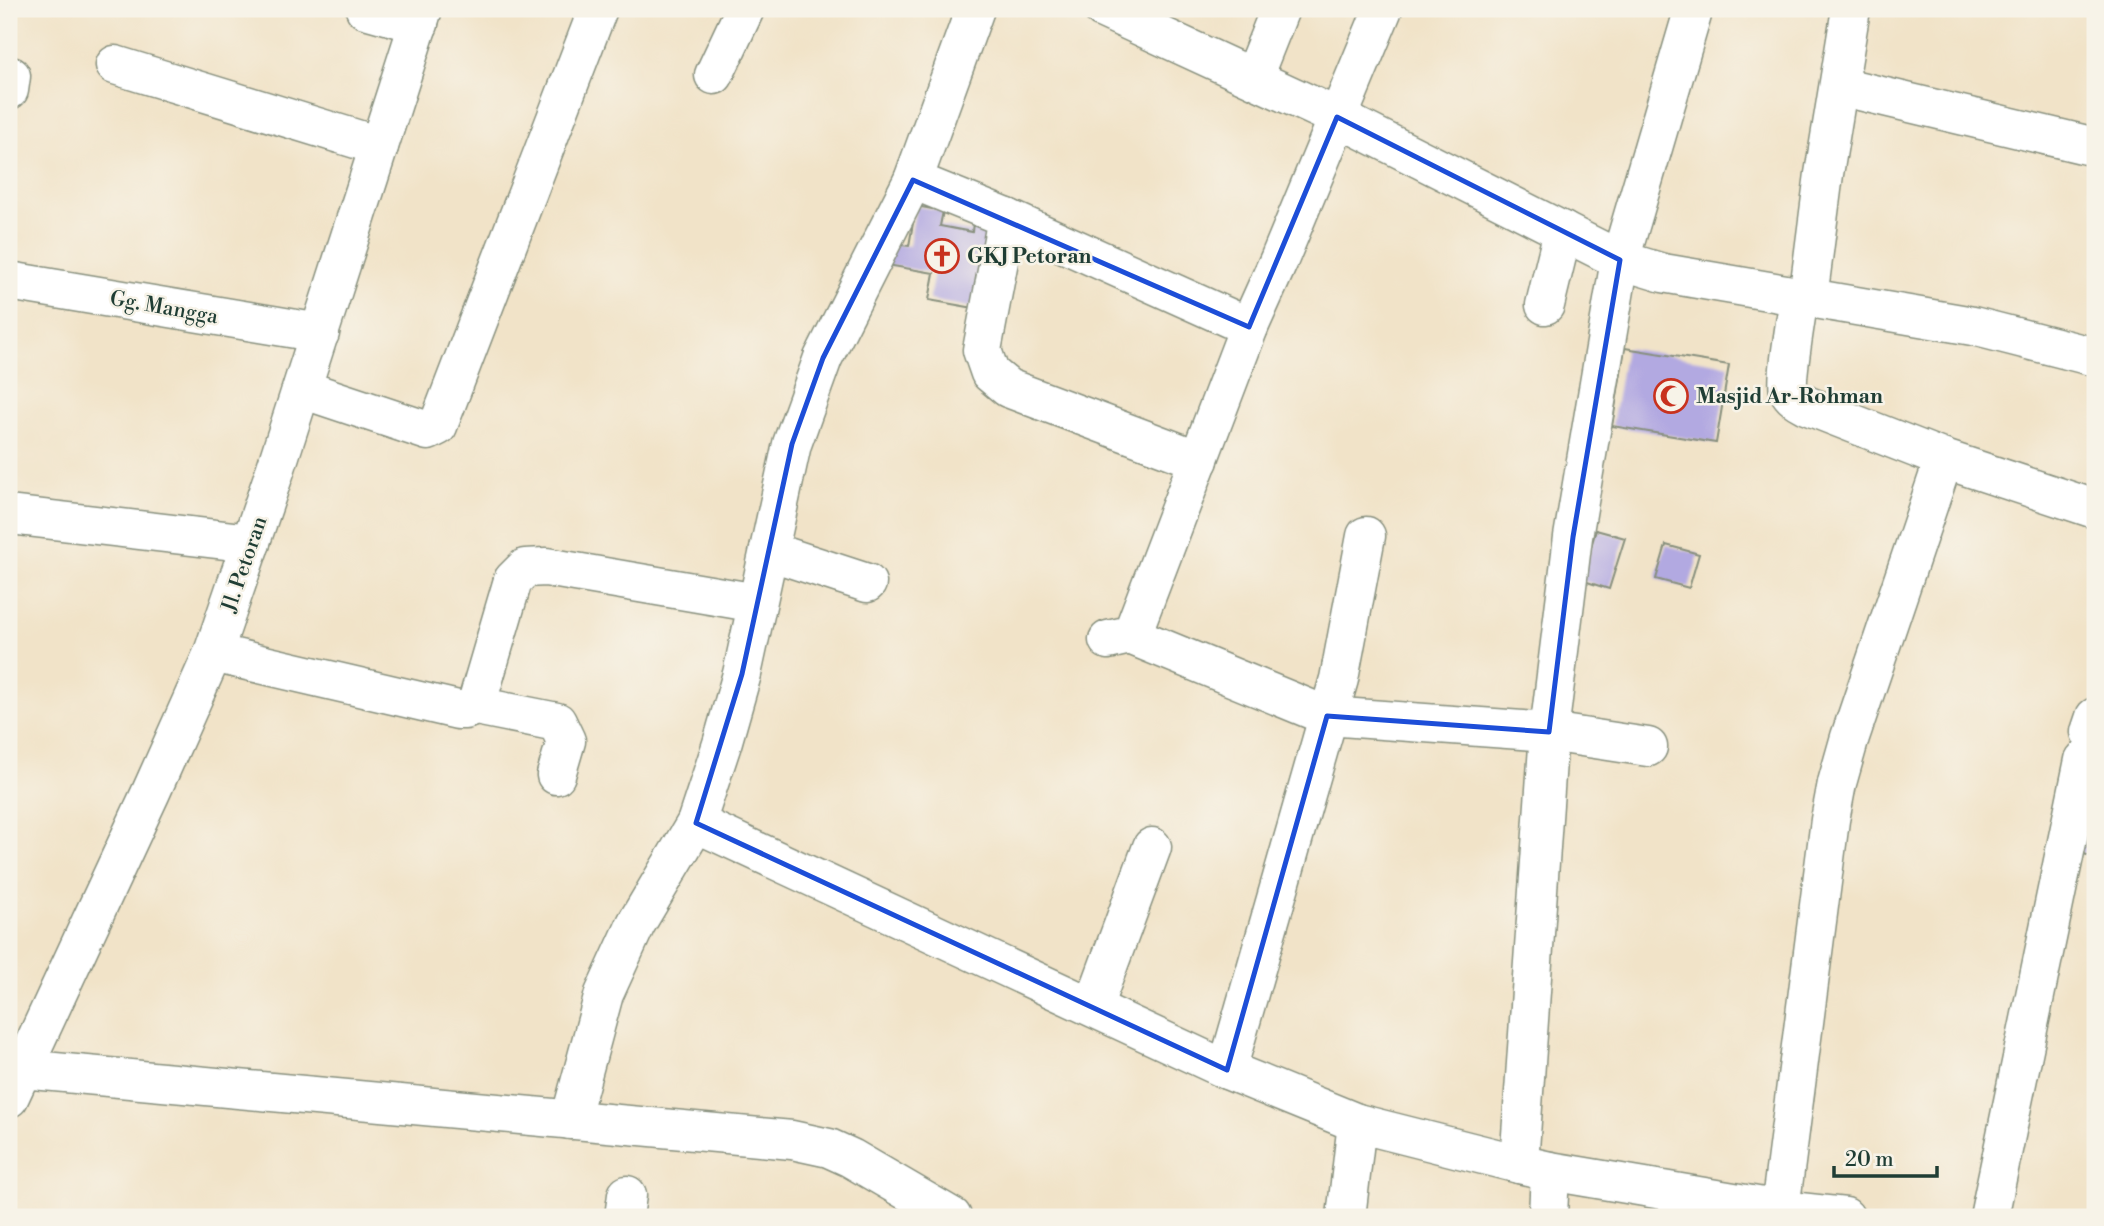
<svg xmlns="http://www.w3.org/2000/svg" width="2104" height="1226" viewBox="0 0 2104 1226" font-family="'Libre Bodoni',serif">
	<rect width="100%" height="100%" fill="#f7f3e8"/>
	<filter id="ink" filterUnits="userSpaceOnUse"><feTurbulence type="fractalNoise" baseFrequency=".0143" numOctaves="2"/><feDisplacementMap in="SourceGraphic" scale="14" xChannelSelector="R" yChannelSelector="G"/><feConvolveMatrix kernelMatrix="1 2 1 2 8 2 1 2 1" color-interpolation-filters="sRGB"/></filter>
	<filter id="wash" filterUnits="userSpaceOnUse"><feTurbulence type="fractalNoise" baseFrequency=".00686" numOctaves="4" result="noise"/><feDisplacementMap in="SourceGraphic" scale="28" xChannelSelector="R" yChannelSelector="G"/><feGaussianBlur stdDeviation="1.57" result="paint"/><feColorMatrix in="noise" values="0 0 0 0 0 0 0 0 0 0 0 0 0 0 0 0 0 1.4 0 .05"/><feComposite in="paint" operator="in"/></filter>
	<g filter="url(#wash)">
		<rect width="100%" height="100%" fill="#f1e3c8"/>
		<g id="blocks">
			<!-- building -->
			<g fill="#b2a9e1">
				<polygon points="916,206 943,211 940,226 972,232 973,222 990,225 985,310 929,300 934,273 887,265 891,244 909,246"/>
				<polygon points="1625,348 1729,365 1716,443 1612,426"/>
				<polygon points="1596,530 1625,538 1609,589 1581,580"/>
				<polygon points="1666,545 1699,554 1689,588 1656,579"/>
				<polygon points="2095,796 2095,858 2076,851"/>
			</g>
		</g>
	</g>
	<g filter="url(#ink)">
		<use href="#blocks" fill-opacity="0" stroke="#88907e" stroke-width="2"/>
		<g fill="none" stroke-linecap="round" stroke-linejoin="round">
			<!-- minor casing -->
			<g stroke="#88907e" stroke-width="41">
				<g id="minor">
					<polyline points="365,9 419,24"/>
					<polyline points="1103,9 1337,117 1620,260 1663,273 1973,326 2095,357"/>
					<polyline points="115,65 379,146"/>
					<polyline points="714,75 745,9"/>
					<polyline points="1253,77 1280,9"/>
					<polyline points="1839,86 2095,147"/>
					<polyline points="9,90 11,76"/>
					<polyline points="913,180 1007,218 1249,327"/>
					<polyline points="1007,218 982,350 990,373 1008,388 1199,460"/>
					<polyline points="9,281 320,333"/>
					<path d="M1799 296C1797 314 1785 378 1789 391 1792 398 1801 402 1806 405L1944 459 2095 509"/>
					<polyline points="1808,298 1824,174 1851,9"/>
					<polyline points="1545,305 1563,231"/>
					<polyline points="302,389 428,431 438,426 598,9"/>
					<polyline points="9,515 251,543"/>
					<polyline points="769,551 867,583"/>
					<polyline points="1130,635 1327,716 1549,732 1648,747"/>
					<polyline points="1108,640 1130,635 1134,629 1249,327 1279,260 1383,9"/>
					<polyline points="213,653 458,710 465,710 476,706 557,722 566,741 556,775"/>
					<polyline points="476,706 513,580 525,568 546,567 757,603"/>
					<polyline points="2090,732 2095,717"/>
					<polyline points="696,823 1227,1070 1357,1123"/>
					<polyline points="1093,1007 1152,847"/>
					<polyline points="22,1069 792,1140 829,1148 851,1158 952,1217"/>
					<polyline points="1227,1070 1339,679 1366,536"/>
					<polyline points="9,1098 151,792 213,653 275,471 423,9"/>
					<polyline points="570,1120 604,994 636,924 696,823 722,744 742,674 792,444 823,358 913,180 975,9"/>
					<polyline points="1519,1164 1550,1171 1781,1210 1845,1217"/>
					<polyline points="624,1217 627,1195"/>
					<polyline points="1346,1217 1357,1123 1519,1164 1549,732 1573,537 1620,260 1692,15"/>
					<polyline points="1548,1217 1550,1171"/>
					<polyline points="1779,1217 1830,820 1837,783 1850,737 1944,459"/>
					<polyline points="1989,1217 2084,760"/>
				</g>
			</g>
			<!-- minor -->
			<use href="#minor" stroke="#fff" stroke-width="38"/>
		</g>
	</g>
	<!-- marked area -->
	<path fill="none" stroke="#1d4ed8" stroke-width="5" stroke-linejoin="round" d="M1337 117 1620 260 1573 537 1549 732 1327 716 1227 1070 696 823 742 674 792 444 823 358 913 180 1249 327Z"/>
	<!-- icons -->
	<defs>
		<g id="church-ring" transform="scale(1.75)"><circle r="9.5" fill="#f7f3e8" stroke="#c8321e" stroke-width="1.5"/><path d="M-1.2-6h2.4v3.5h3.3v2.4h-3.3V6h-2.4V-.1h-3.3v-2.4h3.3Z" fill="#c8321e"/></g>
		<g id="mosque-ring" transform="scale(1.75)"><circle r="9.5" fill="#f7f3e8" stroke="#c8321e" stroke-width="1.5"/><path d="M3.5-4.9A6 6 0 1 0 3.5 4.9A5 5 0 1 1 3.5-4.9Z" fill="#c8321e"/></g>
	</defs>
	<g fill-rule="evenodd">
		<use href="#church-ring" x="942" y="256"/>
		<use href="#mosque-ring" x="1671" y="396"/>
	</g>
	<g text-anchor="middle" stroke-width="5" stroke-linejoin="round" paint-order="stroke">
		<!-- poi labels -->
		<g font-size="21" font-weight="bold" fill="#1f3d34" stroke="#f7f3e8" text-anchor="start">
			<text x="967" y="263">GKJ Petoran</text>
			<text x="1696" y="403">Masjid Ar-Rohman</text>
		</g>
		<!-- street labels -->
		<g font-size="21" fill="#1f3d34" stroke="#f7f3e8">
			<text transform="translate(164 307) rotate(10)" y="7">Gg. Mangga</text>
			<text transform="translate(244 564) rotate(-71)" y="7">Jl. Petoran</text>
		</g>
	</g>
	<!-- margin -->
	<rect width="2104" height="1226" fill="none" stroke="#f7f3e8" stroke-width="35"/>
	<!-- scale -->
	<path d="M1834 1166v10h103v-10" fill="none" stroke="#1f3d34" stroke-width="3.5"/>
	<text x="1845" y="1166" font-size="21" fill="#1f3d34" stroke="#f7f3e8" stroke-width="5" paint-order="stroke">20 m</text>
</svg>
